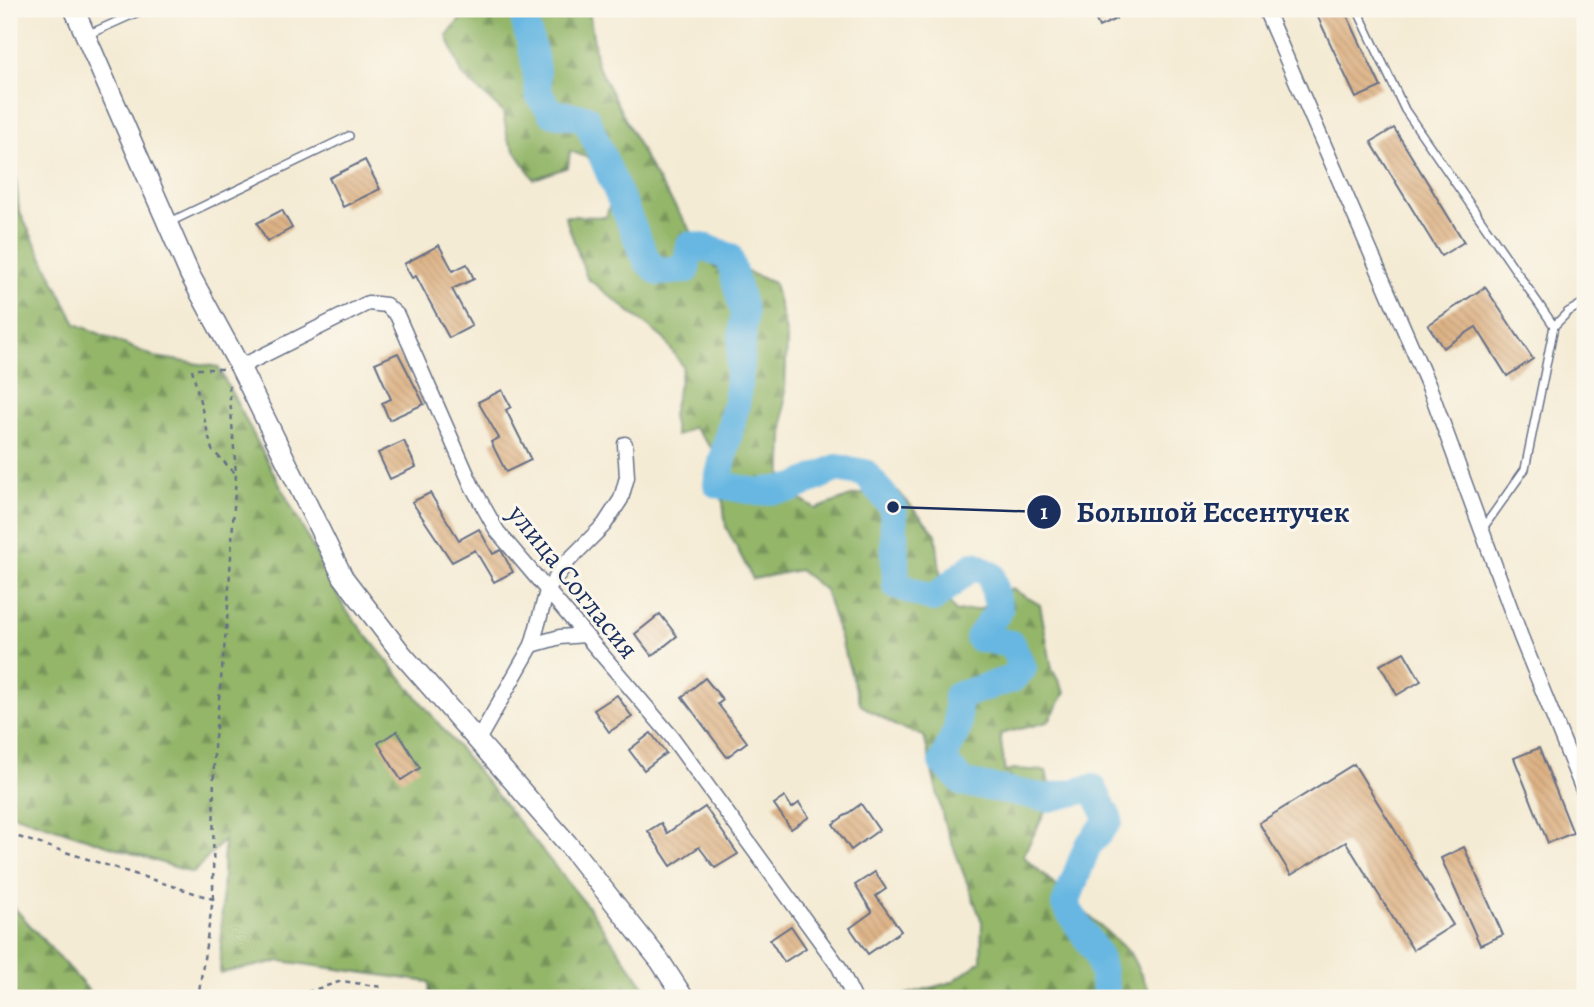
<svg xmlns="http://www.w3.org/2000/svg" width="1594" height="1007" viewBox="0 0 1594 1007" font-family="Alegreya,serif">
	<defs>
		<pattern id="forest-firs" width="22" height="20" patternUnits="userSpaceOnUse" patternTransform="scale(1.75)"><rect width="22" height="20" fill="#93b669"/><path d="M5 1l3.5 6h-7zM16 11l3.5 6h-7z" fill="#77945a"/></pattern>
		<pattern id="building-back-hatch" width="6" height="6" patternUnits="userSpaceOnUse" patternTransform="scale(1.75)"><rect width="6" height="6" fill="#ddb285"/><path d="M-1 5l2 2M0 0l6 6M5-1l2 2" fill="none" stroke="#bd9975"/></pattern>
	</defs>
	<rect width="100%" height="100%" fill="#fbf7ec"/>
	<filter id="ink" filterUnits="userSpaceOnUse"><feTurbulence type="fractalNoise" baseFrequency=".0143" numOctaves="2"/><feDisplacementMap in="SourceGraphic" scale="14" xChannelSelector="R" yChannelSelector="G"/><feConvolveMatrix kernelMatrix="1 2 1 2 8 2 1 2 1" color-interpolation-filters="sRGB"/></filter>
	<filter id="wash" filterUnits="userSpaceOnUse"><feTurbulence type="fractalNoise" baseFrequency=".00686" numOctaves="4" result="noise"/><feDisplacementMap in="SourceGraphic" scale="28" xChannelSelector="R" yChannelSelector="G"/><feGaussianBlur stdDeviation="1.57" result="paint"/><feColorMatrix in="noise" values="0 0 0 0 0 0 0 0 0 0 0 0 0 0 0 0 0 1.4 0 .05"/><feComposite in="paint" operator="in"/></filter>
	<g filter="url(#wash)">
		<rect width="100%" height="100%" fill="#f4ebd4"/>
		<!-- forest -->
		<g fill="url(#forest-firs)" stroke="#577264" stroke-width="2">
			<polygon points="468,9 589,9 597,65 652,171 715,268 738,268 774,283 787,337 781,488 816,509 854,495 898,491 936,534 942,591 956,612 980,609 1012,589 1040,605 1052,669 1065,693 1048,722 1000,734 1005,773 1013,769 1046,771 1052,798 1023,856 1130,953 1153,998 894,998 952,982 981,961 982,922 944,822 924,736 896,726 861,705 825,590 799,570 753,579 726,527 717,454 693,427 676,436 672,415 683,367 664,339 587,278 565,216 606,217 613,195 605,164 570,151 568,167 534,179 508,140 503,112 463,76 447,36"/>
			<polygon points="9,111 19,211 76,324 155,357 218,367 345,609 589,908 652,998 430,998 429,982 281,961 220,973 224,840 193,873 9,813"/>
			<polygon points="9,902 90,992 90,998 9,998"/>
		</g>
		<g fill="none" stroke-linecap="round" stroke-linejoin="round">
			<!-- river -->
			<polyline stroke="#67b7e2" stroke-width="28" points="525,9 524,18 534,56 539,95 552,113 586,118 647,261 659,272 686,270 690,245 707,248 729,257 744,313 737,400 717,484 758,492 793,488 837,468 865,473 893,507 896,585 933,599 974,565 991,575 999,610 979,638 1011,644 1023,668 1012,679 957,696 958,727 942,762 964,783 1048,798 1093,788 1109,820 1087,847 1065,905 1098,955 1108,998"/>
		</g>
		<g id="blocks">
			<!-- building -->
			<g fill="url(#building-back-hatch)">
				<polygon points="1091,9 1112,9 1116,19 1099,27"/>
				<polygon points="1314,9 1344,9 1381,87 1356,98"/>
				<polygon points="1394,128 1464,242 1441,256 1371,142"/>
				<polygon points="365,160 380,189 343,207 329,178"/>
				<polygon points="282,210 292,228 267,242 257,223"/>
				<polygon points="439,245 453,271 467,264 474,279 452,289 472,326 449,338 416,276 412,278 404,264"/>
				<polygon points="1485,287 1533,359 1507,376 1476,327 1443,348 1428,325"/>
				<polygon points="398,353 424,404 389,420 382,403 391,399 375,363"/>
				<polygon points="502,390 511,407 506,410 531,460 506,472 491,442 499,438 478,402"/>
				<polygon points="404,441 416,467 390,479 378,453"/>
				<polygon points="430,493 459,540 479,529 493,554 501,550 513,572 494,582 475,550 452,562 412,502"/>
				<polygon points="660,614 677,636 652,656 635,634"/>
				<polygon points="1404,652 1421,681 1397,695 1380,665"/>
				<polygon points="705,678 723,700 718,704 747,742 727,757 682,697"/>
				<polygon points="617,695 632,717 609,732 594,710"/>
				<polygon points="397,731 420,768 401,780 378,743"/>
				<polygon points="651,733 666,753 644,770 629,750"/>
				<polygon points="1539,748 1573,833 1548,843 1514,758"/>
				<polygon points="1354,764 1453,925 1413,950 1346,842 1291,875 1259,823"/>
				<polygon points="785,797 792,808 799,803 809,817 791,829 774,804"/>
				<polygon points="861,804 879,830 851,850 833,824"/>
				<polygon points="705,807 738,854 715,868 699,847 671,866 648,831 661,823 667,833"/>
				<polygon points="1464,847 1503,935 1480,945 1441,858"/>
				<polygon points="875,872 886,889 876,896 901,931 868,954 850,928 872,912 855,885"/>
				<polygon points="791,926 806,948 784,962 770,940"/>
			</g>
		</g>
	</g>
	<g filter="url(#ink)">
		<use href="#blocks" fill-opacity="0" stroke="#677187" stroke-width="2"/>
		<g fill="none" stroke-linecap="round" stroke-linejoin="round">
			<!-- lane casing -->
			<g stroke="#677187" stroke-width="10">
				<g id="lane">
					<polyline points="1357,9 1405,110 1554,326"/>
					<polyline points="87,35 145,9"/>
					<polyline points="170,222 349,136"/>
					<polyline points="1483,528 1525,469 1554,326 1568,312 1585,302"/>
				</g>
			</g>
			<!-- street casing -->
			<g stroke="#677187" stroke-width="17">
				<g id="street">
					<polyline points="1265,9 1430,389 1521,637 1585,795"/>
					<polyline points="240,367 368,303 386,305 397,315 472,486 497,531 671,736 839,967 854,998"/>
					<polyline points="532,645 560,637 585,635"/>
					<polyline points="478,740 532,645 547,591 566,563 604,525 621,499 627,477 625,444"/>
				</g>
			</g>
			<!-- secondary casing -->
			<g stroke="#677187" stroke-width="22">
				<polyline id="secondary" points="74,9 190,275 240,367 343,577 402,654 567,843 660,961 684,998"/>
			</g>
			<!-- path -->
			<g stroke="#677187" stroke-width="2.5" stroke-dasharray="5 5" stroke-linecap="butt">
				<polyline points="222,369 192,369 212,450 236,474"/>
				<polyline points="9,834 213,899 198,998"/>
				<polyline points="213,899 214,747 227,621 236,474 229,385"/>
				<polyline points="288,998 342,981 382,987"/>
			</g>
			<!-- lane -->
			<use href="#lane" stroke="#fff" stroke-width="7"/>
			<!-- street -->
			<use href="#street" stroke="#fff" stroke-width="14"/>
			<!-- secondary -->
			<use href="#secondary" stroke="#fff" stroke-width="19"/>
		</g>
	</g>
	<g text-anchor="middle" stroke-width="6" stroke-linejoin="round" paint-order="stroke">
		<!-- street labels -->
		<g font-size="28" fill="#1b2f5e" stroke="#fbf7ec">
			<text transform="translate(574 581) rotate(51)" y="10">улица Согласия</text>
		</g>
	</g>
	<!-- callouts -->
	<path fill="none" stroke="#1b2f5e" stroke-width="2.5" d="M893 507L1044 512"/>
	<g fill="#1b2f5e" stroke="#fbf7ec" stroke-width="2.5">
		<circle cx="893" cy="507" r="7"/>
		<circle cx="1044" cy="512" r="18"/>
	</g>
	<g font-size="21" text-anchor="middle" font-weight="bold" fill="#fff">
		<text x="1044" y="519">1</text>
	</g>
	<g font-size="30" text-anchor="middle" font-weight="bold" fill="#1b2f5e" stroke="#fbf7ec" stroke-width="6" stroke-linejoin="round" paint-order="stroke">
		<text x="1213" y="522">Большой Ессентучек</text>
	</g>
	<!-- margin -->
	<rect width="1594" height="1007" fill="none" stroke="#fbf7ec" stroke-width="35"/>
</svg>
